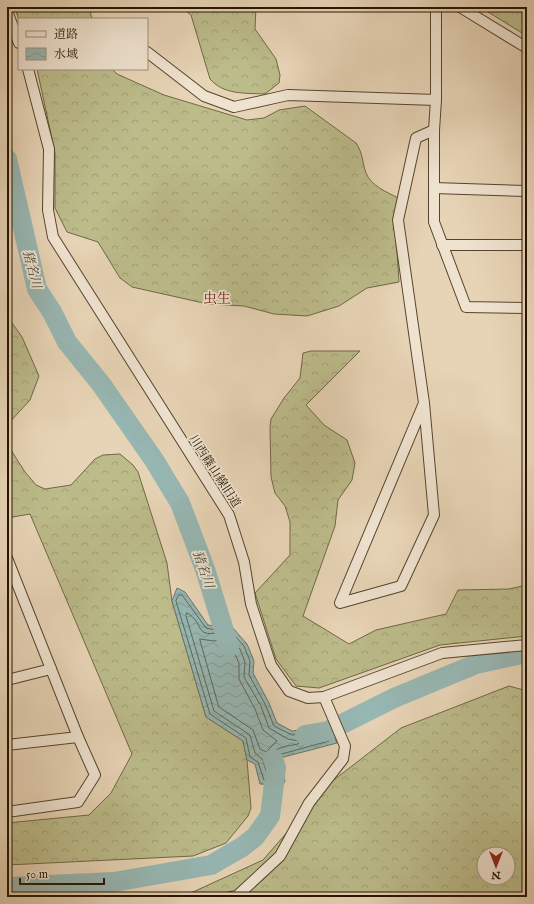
<svg xmlns="http://www.w3.org/2000/svg" width="534" height="904" viewBox="0 0 534 904" font-family="'IM FELL English','Noto Serif JP',serif">
	<defs>
		<pattern id="forest-crowns" width="20" height="18" patternUnits="userSpaceOnUse"><rect width="20" height="18" fill="#bcbb8a"/><path d="M2 6a3 3 0 1 1 6 0M12 15a3 3 0 1 1 6 0" fill="none" stroke="#a1a075"/></pattern>
		<pattern id="water-waves" width="16" height="10" patternUnits="userSpaceOnUse"><rect width="16" height="10" fill="#97b7b3"/><path d="M0 5q4-4 8 0t8 0" fill="none" stroke="#829c98"/></pattern>
	</defs>
	<rect width="100%" height="100%" fill="#e7d4b6"/>
	<filter id="stains"><feTurbulence type="fractalNoise" baseFrequency=".005" numOctaves="4"/><feColorMatrix values="0 0 0 0 .2 0 0 0 0 .09 0 0 0 0 .02 0 0 0 .5 -.17"/></filter>
	<radialGradient id="worn" r=".72"><stop offset=".6" stop-color="#630" stop-opacity="0"/><stop offset="1" stop-color="#630" stop-opacity=".3"/></radialGradient>
	<!-- forest -->
	<g fill="url(#forest-crowns)" stroke="#706845" fill-rule="evenodd">
		<polygon points="14,7 89,7 92,19 19,19"/>
		<path d="M181 7H256L255 29 276 59 280 75 279 83 265 94C245 93 224 95 210 79L191 15Z"/>
		<polygon points="480,7 527,7 527,36"/>
		<path d="M37 69H112L117 74 164 95 247 120 264 118 279 110 305 106 356 143C363 153 362 162 366 173 371 186 387 192 398 198L395 222 399 282 367 288 339 306 307 316 274 314 244 306 208 304 132 287 120 278 98 242 67 232 55 208V153Z"/>
		<polygon points="7,316 22,337 39,376 30,400 7,425"/>
		<polygon points="311,351 360,351 306,405 324,425 347,440 355,463 352,480 338,500 335,526 303,616 349,644 376,630 446,614 458,590 509,589 527,585 527,636 440,645 319,688 296,686 276,659 255,593 290,555 290,522 285,506 275,493 271,477 270,427 271,419 284,398 300,378 303,353"/>
		<polygon points="7,444 25,472 36,485 45,489 71,485 95,459 103,455 120,454 133,465 138,472 167,563 172,601 206,717 243,741 247,760 251,808 248,816 226,843 193,856 7,865 7,823 89,815 111,793 132,754 30,514 7,518"/>
		<path d="M509 686 527 691V897H182L263 860 330 783 401 728ZM484 854H508V878H484Z"/>
	</g>
	<!-- water -->
	<polygon fill="url(#water-waves)" stroke="#69766b" points="177,588 185,592 208,625 214,626 225,619 247,644 254,661 253,673 269,703 277,723 292,731 329,726 337,743 280,758 285,781 283,785 260,784 255,764 247,760 243,741 206,717 172,601"/>
	<g fill="none" stroke-linecap="round" stroke-linejoin="round">
		<!-- shore -->
		<g stroke="#5e665a" stroke-width="1">
			<polygon points="179,595 182,595 206,628 215,630 225,625 244,646 250,661 249,675 265,704 274,726 292,735 328,732 330,739 329,741 278,755 276,759 279,781 264,780 258,762 250,757 246,738 210,714 176,601"/>
			<path d="M187 613C206 623 192 640 224 631L240 649 245 662 244 677 261 706 269 728 288 739 299 741 298 744C289 746 270 747 271 760 272 766 275 771 273 775H267L263 760 255 753 250 735 214 711 186 616Z"/>
			<polygon points="200,639 214,641 222,639 234,652 239,663 239,679 255,709 263,730 277,741 266,752 260,749 253,730 219,707"/>
		</g>
		<!-- river -->
		<g stroke="#97b7b3" stroke-width="20">
			<polyline points="7,159 37,289 52,312 67,342 101,384 154,460 180,503 205,569 229,647"/>
			<polyline points="305,735 328,731 394,698 476,664 522,654 527,655"/>
			<polyline points="7,887 114,882 211,865 242,847 255,837 270,816 276,768 273,759"/>
		</g>
		<!-- minor casing -->
		<g stroke="#56442e" stroke-width="12">
			<g id="minor">
				<polyline points="460,7 527,48"/>
				<polyline points="7,11 19,43"/>
				<polyline points="147,52 204,96 234,107 288,95 436,100 436,7"/>
				<polyline points="28,69 49,149 48,210 53,237 229,515 244,562 251,604 271,665 289,691 308,698 324,697 442,653 527,645"/>
				<polyline points="434,130 434,222 466,307 527,308"/>
				<polyline points="434,188 527,191"/>
				<polyline points="442,245 527,245"/>
				<polyline points="424,403 434,515 401,586 340,603 424,403 398,220 416,138 434,130 436,100"/>
				<polyline points="7,558 78,737 95,775 78,802 7,812"/>
				<polyline points="7,680 51,669"/>
				<polyline points="7,745 78,737"/>
				<polyline points="231,897 237,896 280,856 309,803 343,759 345,746 324,697"/>
			</g>
		</g>
		<!-- minor -->
		<use href="#minor" stroke="#efe3d0" stroke-width="10"/>
	</g>
	<g text-anchor="middle" stroke-width="3.5" stroke-linejoin="round" paint-order="stroke">
		<!-- street labels -->
		<g font-size="12" fill="#251400" stroke="#efe3d0">
			<text transform="translate(215 471) rotate(57)" y="4">川西篠山線旧道</text>
		</g>
		<!-- water labels -->
		<g font-size="13" font-style="italic" fill="#4d4d3f" stroke="#efe3d0">
			<text transform="translate(33 269) rotate(75)" y="5">猪名川</text>
			<text transform="translate(204 569) rotate(71)" y="5">猪名川</text>
		</g>
		<!-- quarter labels -->
		<g font-size="14" fill="#7a1f14" stroke="#efe3d0">
			<text x="217" y="303">虫生</text>
		</g>
	</g>
	<!-- margin -->
	<rect width="534" height="904" fill="none" stroke="#e7d4b6" stroke-width="24"/>
	<rect x="8" y="8" width="518" height="888" fill="none" stroke="#251400" stroke-width="2"/>
	<rect x="12" y="12" width="510" height="880" fill="none" stroke="#251400"/>
	<!-- legend -->
	<rect x="18" y="18" width="130" height="52" fill="#efe3d0" stroke="#9e907d"/>
	<rect x="26" y="31" width="20" height="6" fill="#efe3d0" stroke="#9e907d"/>
	<text x="54" y="38" font-size="12" fill="#251400">道路</text>
	<rect x="26" y="48" width="20" height="12" fill="url(#water-waves)" stroke="#9e907d"/>
	<text x="54" y="58" font-size="12" fill="#251400">水域</text>
	<!-- north arrow -->
	<g transform="translate(496 866) rotate(180)"><circle r="19" fill="#efe3d0" stroke="#9e907d"/>
	<path d="M0-3L7 15L0 10L-7 15Z" fill="#8f2418"/>
	<text y="-6" font-size="11" font-weight="bold" text-anchor="middle" fill="#251400">N</text>
	</g>
	<!-- scale -->
	<path d="M20 878v6h84v-6" fill="none" stroke="#251400" stroke-width="2"/>
	<text x="26" y="878" font-size="12" fill="#251400" stroke="#efe3d0" stroke-width="3" paint-order="stroke">50 m</text>
	<rect width="100%" height="100%" filter="url(#stains)"/>
	<rect width="100%" height="100%" fill="url(#worn)"/>
</svg>
